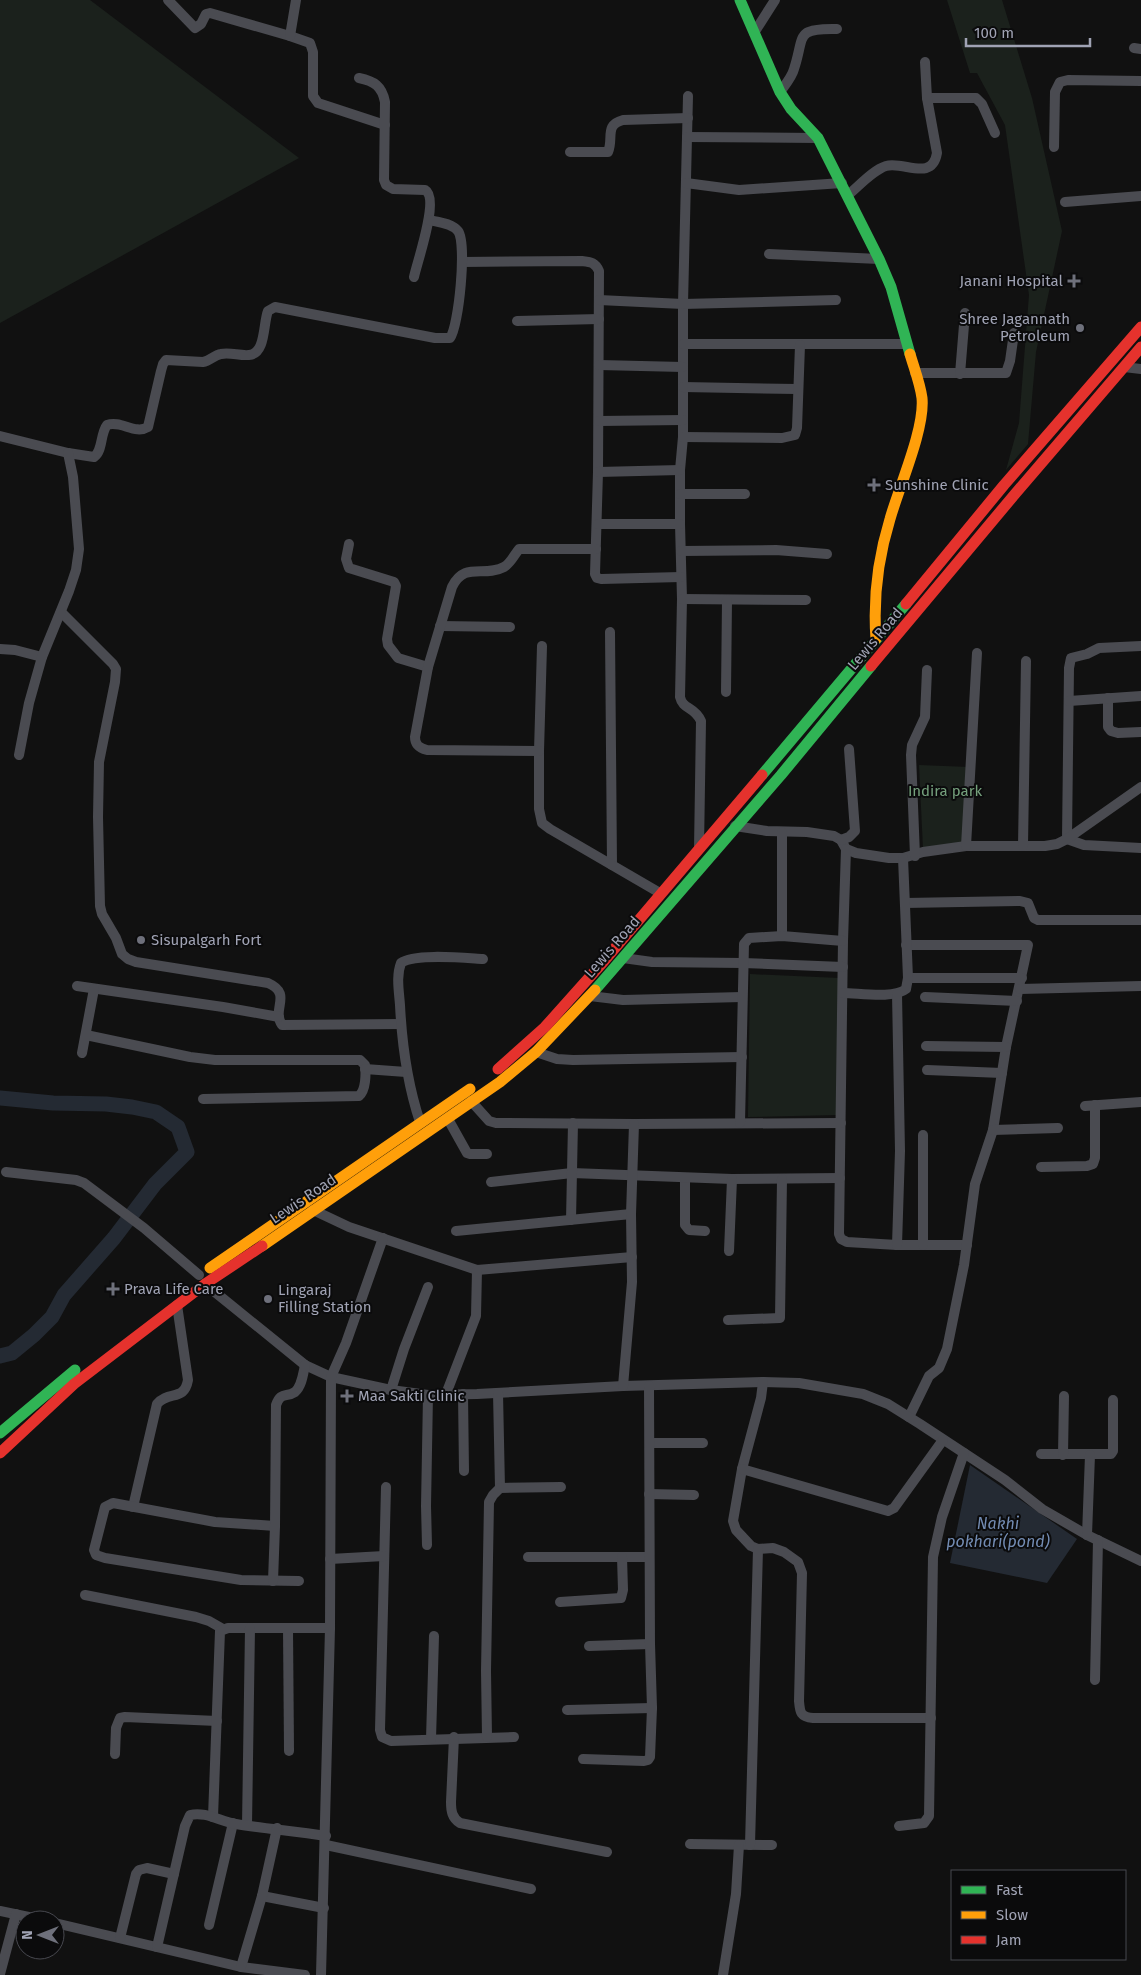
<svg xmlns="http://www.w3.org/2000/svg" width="1141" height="1975" viewBox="0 0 1141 1975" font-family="'Fira Sans',sans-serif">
	<rect width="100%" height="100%" fill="#111"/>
	<!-- green -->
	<g fill="#1b211c">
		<polygon points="0,0 90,0 299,158 0,323"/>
		<polygon points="947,0 1002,0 1032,98 1062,231 1036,352 1028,444 1006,470 1019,423 1029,295 1005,125 977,73 970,73"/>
		<polygon points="919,765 969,767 966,843 923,849"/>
		<polygon points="750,974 839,978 837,1115 748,1117"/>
	</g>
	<!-- water -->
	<polygon fill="#242a33" points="970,1465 1077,1539 1047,1583 950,1563"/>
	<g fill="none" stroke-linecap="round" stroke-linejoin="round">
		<!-- river -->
		<polyline stroke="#242a33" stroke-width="15" points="0,1098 53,1103 106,1104 132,1107 156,1112 178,1127 187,1152 155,1184 114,1238 64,1295 52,1317 34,1335 12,1353 0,1356"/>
		<!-- street -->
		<g stroke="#4a4b51" stroke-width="10">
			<polyline points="168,0 195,28 201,24 206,14 210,13 290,36 310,43 313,52 313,96 318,103 385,125"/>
			<polyline points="754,33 775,0"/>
			<polyline points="290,36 296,0"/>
			<polyline points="1134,48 1141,49"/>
			<path d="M359 78C374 81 382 86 385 102L384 180 386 185 393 189 425 190C440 198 417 262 414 277"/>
			<path d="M780 92C785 85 792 77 794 69 805 36 794 28 837 29"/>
			<path d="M688 96 683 304V437L680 470V524L682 599 680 697C683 710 694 706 701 721L699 849"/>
			<polyline points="927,98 976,98 982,104 995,133"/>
			<polyline points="687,137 818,138"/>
			<polyline points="1054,147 1055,92 1060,82 1068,80 1141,81"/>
			<path d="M570 152H608C614 138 604 125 623 120L688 118"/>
			<polyline points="686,183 739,190 842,183"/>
			<path d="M848 195C859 186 873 170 886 166 904 161 932 182 937 153L927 98 925 62"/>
			<polyline points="1065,202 1141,196"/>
			<polyline points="769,254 879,259"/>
			<path d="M462 262 582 261C590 262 595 262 599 271L598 472 595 574 597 578 601 579 681 577"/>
			<polyline points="599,300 683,304 836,300"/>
			<polyline points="517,321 599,319"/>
			<polyline points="683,344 906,344"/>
			<polyline points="599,365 683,367"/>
			<polyline points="1124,367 1141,369"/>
			<polyline points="915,373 1006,373 1010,361 1014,333"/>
			<polyline points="960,374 965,313"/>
			<polyline points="683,387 797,389"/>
			<polyline points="599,421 683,420"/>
			<path d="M0 436 68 453 94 457C103 451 100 434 107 425 121 420 135 435 148 427L161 371 163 364 166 360 203 362C210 361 214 355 221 354 230 352 240 356 249 355 266 354 263 323 268 311L275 307 435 338H450C459 326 467 243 458 231 452 223 438 222 429 220"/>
			<polyline points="683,437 782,438 795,435 797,428 800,345"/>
			<polyline points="598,472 680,470"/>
			<polyline points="680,494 745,494"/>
			<polyline points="598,524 680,524"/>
			<polyline points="349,544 346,559 349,568 394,582 396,586 387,639 388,645 398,658 428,667"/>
			<polyline points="681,551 776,550 827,554"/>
			<polyline points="682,599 806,600"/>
			<path d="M61 612 113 664 116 669 115 682 99 762 98 817 100 906 102 914 116 938 122 954 128 959 136 962 268 983C293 994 271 1009 282 1025L401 1024"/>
			<polyline points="440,626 510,627"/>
			<polyline points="610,632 612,865"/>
			<polyline points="542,646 539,751 539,809 542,823 550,829 660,893"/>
			<polyline points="1141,646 1099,648 1087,654 1071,658 1069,668 1067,839 1084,845 1141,848"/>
			<polyline points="0,649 15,650 42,657"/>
			<polyline points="726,692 727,600"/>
			<polyline points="1108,698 1108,727 1111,731 1118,733 1141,732"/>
			<polyline points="1069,701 1141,696"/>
			<path d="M539 751 427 750C419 748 415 745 415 737L428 667 452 587C465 561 483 578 504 567 510 564 515 554 519 549H596"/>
			<polyline points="19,755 29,703 42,657 69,591 76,570 79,549 73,477 68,453"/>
			<polyline points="735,826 767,831 807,832 834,836 841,840 846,849 856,853 889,858 903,858 923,852 966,846 1045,846 1057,844 1067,839 1141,787"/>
			<polyline points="841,840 849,837 855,831 849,749"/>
			<polyline points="966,846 977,653"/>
			<polyline points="1023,846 1026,661"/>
			<polyline points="846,849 843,941 839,1234 841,1239 847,1242 897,1245 967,1245"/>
			<polyline points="915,856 911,755 912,745 925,717 927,670"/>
			<polyline points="905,903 1020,901 1028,903 1034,918 1038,920 1141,920"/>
			<polyline points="782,936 782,832"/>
			<polyline points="906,945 1028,945 1006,1047 993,1130 975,1184 964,1265 947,1349 939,1368 929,1376 909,1417"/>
			<polyline points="623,958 652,962 743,963 843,967"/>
			<polyline points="908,978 1022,978"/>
			<polyline points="77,986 223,1007 279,1017"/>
			<polyline points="1020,989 1141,986"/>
			<path d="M843 993C859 993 894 999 906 989L908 978 903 858"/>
			<polyline points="590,996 623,1000 742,997"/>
			<polyline points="925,997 1017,1001"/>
			<path d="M86 1035 190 1057 215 1060H360L365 1065C366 1074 366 1090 359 1096L203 1099"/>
			<polyline points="926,1046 1006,1047"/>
			<polyline points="536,1052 557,1059 573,1060 742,1057"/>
			<polyline points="82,1053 94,989"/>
			<polyline points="365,1069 406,1072"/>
			<polyline points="927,1070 1002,1073"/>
			<polyline points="471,1101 489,1121 496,1123 634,1124 841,1123"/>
			<polyline points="1085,1106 1141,1102"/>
			<polyline points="448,1119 467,1153 470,1154 487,1154"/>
			<path d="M420 1122C407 1083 402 1045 400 1005 399 991 396 976 401 963 414 953 465 958 483 959"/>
			<polyline points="740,1123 744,944 749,938 782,936 843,941"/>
			<polyline points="993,1130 1058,1128"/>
			<polyline points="923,1135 923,1245"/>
			<polyline points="1041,1167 1087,1166 1093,1164 1095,1158 1095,1105"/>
			<polyline points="6,1172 76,1180 84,1183 144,1228 199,1275"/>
			<polyline points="685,1178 685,1225 689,1230 705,1231"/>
			<polyline points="491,1182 572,1173 732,1179 840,1178"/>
			<polyline points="313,1210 349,1227 477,1270 632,1257"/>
			<polyline points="571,1220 573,1123"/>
			<polyline points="456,1231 631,1214"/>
			<polyline points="897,1245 900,1151 897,994"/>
			<polyline points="729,1251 732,1179"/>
			<polyline points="205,1284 305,1365 331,1377 391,1390 428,1395 477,1394 623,1386 763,1382 799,1383 863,1394 888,1404 920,1424 1005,1480 1042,1509 1087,1535 1141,1561"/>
			<polyline points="728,1320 780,1318 782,1179"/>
			<path d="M763 1382 761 1398 742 1469 733 1521 736 1530 751 1546 758 1549 773 1548 784 1552 798 1562 802 1573 799 1701C800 1712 800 1717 813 1718H931"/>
			<polyline points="623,1386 632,1282 631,1214 634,1124"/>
			<polyline points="391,1390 404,1349 428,1287"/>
			<polyline points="498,1393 500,1488"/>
			<polyline points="446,1394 476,1316 477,1270"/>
			<polyline points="463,1394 464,1471"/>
			<polyline points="650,1443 703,1443"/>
			<polyline points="1041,1454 1111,1454 1113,1451 1113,1400"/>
			<polyline points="1063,1455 1064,1396"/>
			<polyline points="742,1469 888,1511 894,1508 943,1440"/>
			<polyline points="386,1487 380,1730 382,1737 391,1741 514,1737"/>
			<polyline points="649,1494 694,1495"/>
			<path d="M133 1507 157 1404C169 1390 184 1402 188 1380L177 1305"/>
			<polyline points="275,1526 215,1522 113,1503 105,1507 94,1550 96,1555 105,1558 241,1580 299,1581"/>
			<polyline points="1087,1535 1090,1455"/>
			<polyline points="427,1545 426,1506 428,1395"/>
			<polyline points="528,1557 649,1557"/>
			<polyline points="330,1559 384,1556"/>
			<path d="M273 1581 275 1526 276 1405C281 1391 286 1398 295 1392 302 1386 303 1374 305 1365"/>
			<polyline points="85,1595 196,1617 209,1621 223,1629"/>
			<polyline points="560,1602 621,1598 623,1590 622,1557"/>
			<polyline points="288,1628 289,1751"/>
			<polyline points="589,1646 650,1644"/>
			<polyline points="1095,1680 1098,1540"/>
			<polyline points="567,1710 652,1708"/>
			<path d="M454 1737 451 1802C451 1811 452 1818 460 1823L607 1852"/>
			<polyline points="487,1737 486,1671 489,1502 493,1495 500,1488 561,1487"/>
			<polyline points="431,1739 434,1636"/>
			<polyline points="115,1754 116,1728 120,1718 125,1717 217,1721"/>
			<polyline points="583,1759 644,1761 648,1760 650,1757 652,1708 650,1644 649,1386"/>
			<polyline points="213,1817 220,1631 228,1628 330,1628"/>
			<polyline points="247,1825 250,1628"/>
			<polyline points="899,1826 924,1823 929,1816 933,1557 942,1517 964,1453"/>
			<polyline points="690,1844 772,1845"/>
			<polyline points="326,1845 531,1889"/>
			<polyline points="750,1845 758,1549"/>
			<polyline points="262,1896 324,1908"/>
			<polyline points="0,1911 43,1920"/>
			<polyline points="55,1923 241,1967 305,1975"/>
			<polyline points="209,1925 233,1823"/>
			<polyline points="120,1938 136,1874 139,1870 147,1868 174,1874"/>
			<path d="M157 1947 185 1826 190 1815C206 1811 221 1822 236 1824 266 1829 296 1831 326 1836"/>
			<polyline points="241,1967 262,1896 277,1828"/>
			<polyline points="0,1974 16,1914"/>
			<polyline points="321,1975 330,1628 331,1377 346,1343 383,1238"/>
			<polyline points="723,1975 736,1894 739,1845"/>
		</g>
		<!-- fast -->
		<g stroke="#30b455" stroke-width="11">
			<polyline points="740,0 780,92 791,109 818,138 879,259 891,287 910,354"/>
			<polyline points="762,775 906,604"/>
			<polyline points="595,990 781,775 871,666"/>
			<polyline points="0,1433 75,1370"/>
		</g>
		<!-- slow -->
		<g stroke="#ff9f0a" stroke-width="11">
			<path d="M876 639C873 598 878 558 890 519 899 487 925 429 922 398 920 383 914 368 910 354"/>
			<polyline points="262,1246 500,1082 536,1052 595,990"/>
			<polyline points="210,1268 470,1089"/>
		</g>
		<!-- jam -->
		<g stroke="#e5322d" stroke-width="11">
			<polyline points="906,604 1004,485 1141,327"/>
			<polyline points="871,666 1015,494 1141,347"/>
			<polyline points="498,1069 545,1027 604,961 762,775"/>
			<polyline points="0,1453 74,1384 205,1284 262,1246"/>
		</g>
	</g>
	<!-- markers -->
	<g fill="#6e707b" stroke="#0b0b0c" stroke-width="2">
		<path d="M1071.5 273.5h5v5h5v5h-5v5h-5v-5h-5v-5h5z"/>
		<circle cx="1080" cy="328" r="5"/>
		<path d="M871.5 477.5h5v5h5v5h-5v5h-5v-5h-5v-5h5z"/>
		<circle cx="141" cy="940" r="5"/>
		<path d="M110.5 1281.5h5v5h5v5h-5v5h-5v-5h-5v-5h5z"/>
		<circle cx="268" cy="1299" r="5"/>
		<path d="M344.5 1388.5h5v5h5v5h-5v5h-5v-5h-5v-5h5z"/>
	</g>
	<g text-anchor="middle" stroke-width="4" stroke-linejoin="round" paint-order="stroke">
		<!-- poi labels -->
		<g font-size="15" fill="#a0a3b4" stroke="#0b0b0c" text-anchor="start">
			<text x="1063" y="286" text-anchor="end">Janani Hospital</text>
			<text x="1070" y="324" text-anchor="end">Shree Jagannath<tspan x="1070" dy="17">Petroleum</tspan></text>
			<text x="885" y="490">Sunshine Clinic</text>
			<text x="151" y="945">Sisupalgarh Fort</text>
			<text x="124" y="1294">Prava Life Care</text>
			<text x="278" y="1295">Lingaraj<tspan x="278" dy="17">Filling Station</tspan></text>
			<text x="358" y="1401">Maa Sakti Clinic</text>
		</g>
		<!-- street labels -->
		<g font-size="15" fill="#a0a3b4" stroke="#0b0b0c">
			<text transform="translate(875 639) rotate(-50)" y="5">Lewis Road</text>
			<text transform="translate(612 947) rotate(-49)" y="5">Lewis Road</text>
			<text transform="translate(303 1199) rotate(-34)" y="5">Lewis Road</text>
		</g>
		<!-- park labels -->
		<g font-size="15" fill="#75a17d" stroke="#0b0b0c">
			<text x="945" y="796">Indira park</text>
		</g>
		<!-- water labels -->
		<g font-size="16" font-style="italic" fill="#738cb3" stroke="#0b0b0c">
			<text x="998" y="1529">Nakhi<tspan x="998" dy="18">pokhari(pond)</tspan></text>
		</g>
	</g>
	<!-- legend -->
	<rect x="951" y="1870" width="175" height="90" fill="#0b0b0c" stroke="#47484f"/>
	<rect x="961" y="1886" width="25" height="8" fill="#30b455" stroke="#47484f"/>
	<text x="996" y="1895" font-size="15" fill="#a0a3b4">Fast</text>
	<rect x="961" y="1911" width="25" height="8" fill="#ff9f0a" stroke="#47484f"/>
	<text x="996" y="1920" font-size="15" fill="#a0a3b4">Slow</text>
	<rect x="961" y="1936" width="25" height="8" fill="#e5322d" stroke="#47484f"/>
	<text x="996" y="1945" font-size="15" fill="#a0a3b4">Jam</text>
	<!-- north arrow -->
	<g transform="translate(40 1935) rotate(270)"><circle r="24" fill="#0b0b0c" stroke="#47484f"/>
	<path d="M0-4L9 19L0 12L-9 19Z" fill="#6e707b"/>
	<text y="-8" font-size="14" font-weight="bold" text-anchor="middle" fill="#a0a3b4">N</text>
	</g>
	<!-- scale -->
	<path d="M966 38v8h124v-8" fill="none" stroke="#a0a3b4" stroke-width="2.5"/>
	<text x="974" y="38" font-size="15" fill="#a0a3b4" stroke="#0b0b0c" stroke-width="4" paint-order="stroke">100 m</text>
</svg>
